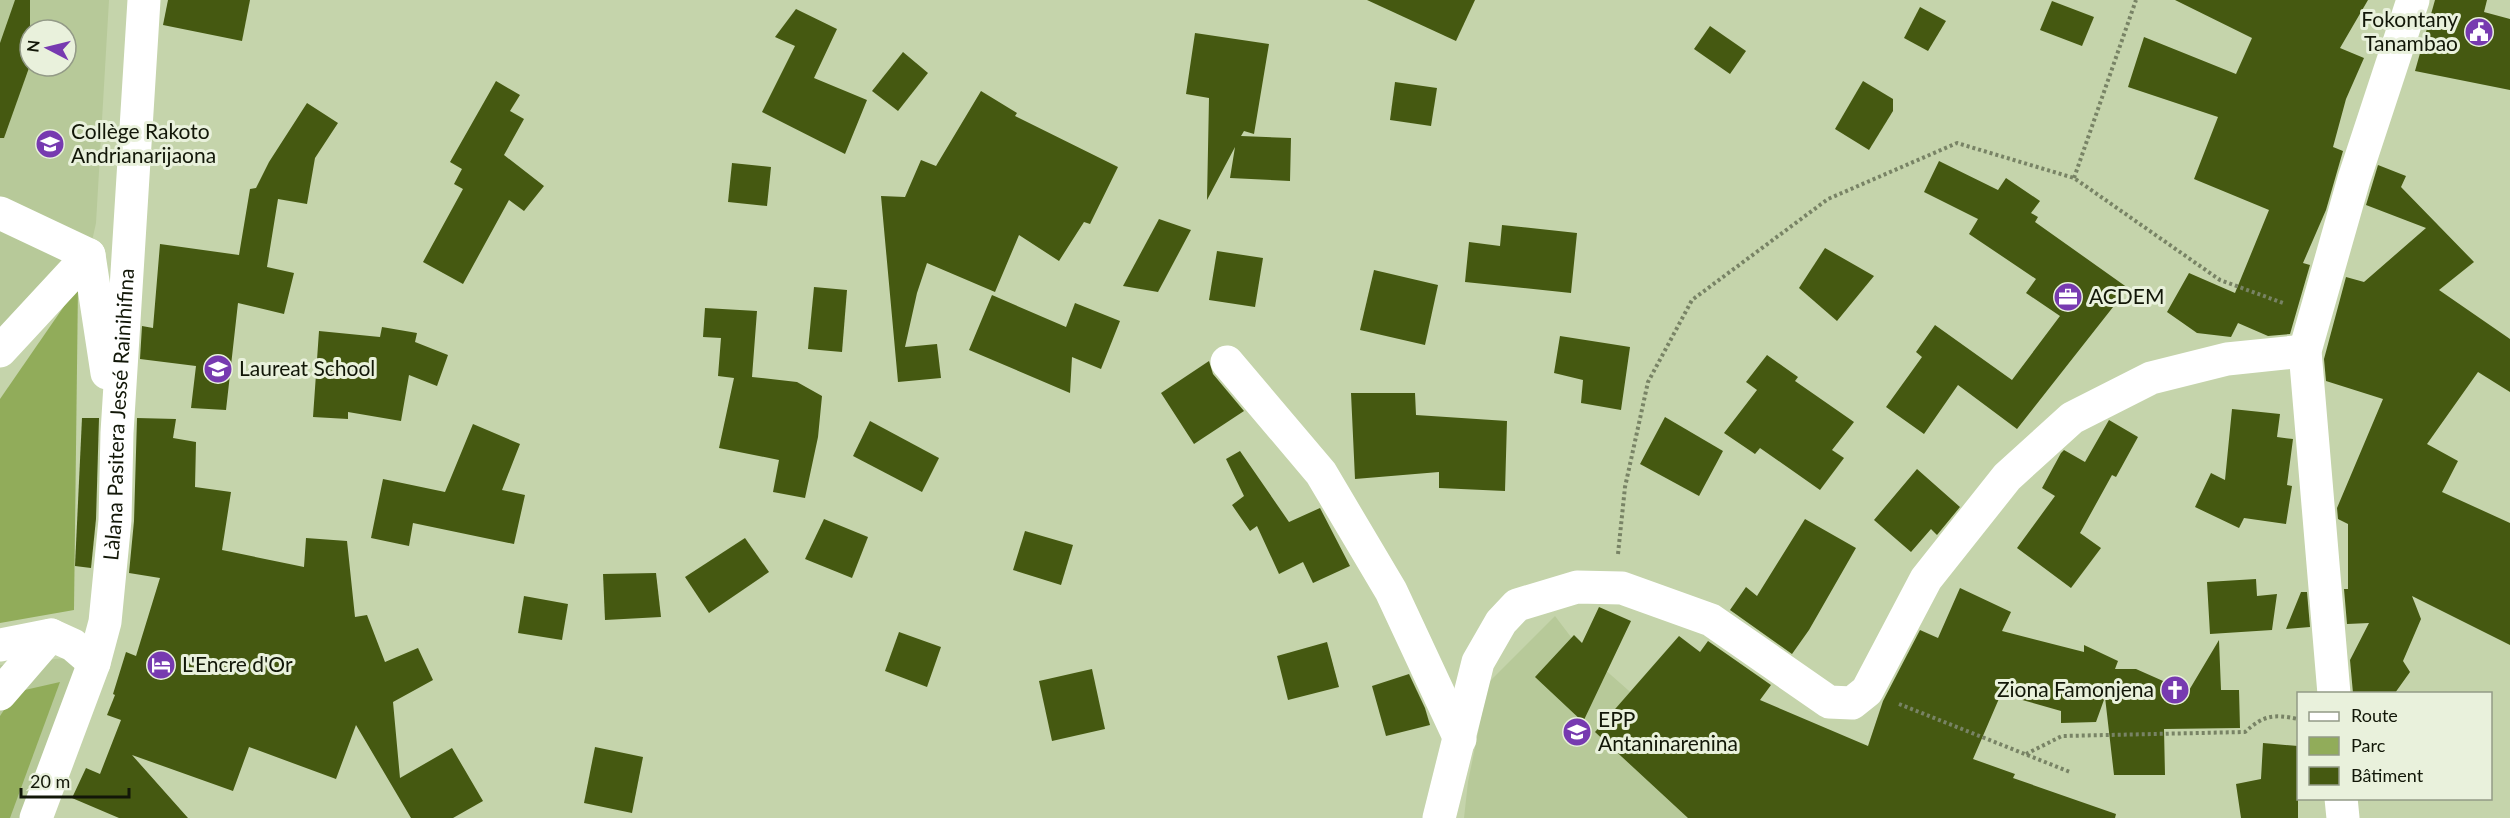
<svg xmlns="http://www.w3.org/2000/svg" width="2510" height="818" viewBox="0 0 2510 818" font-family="Lato,sans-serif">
	<rect width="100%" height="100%" fill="#c5d4ab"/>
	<!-- built -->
	<g fill="#b7c999" fill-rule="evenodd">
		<path d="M0 0H109L96 223 89 255 0 351ZM30 30H66V66H30Z"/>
		<polygon points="1555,616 1577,645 1773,818 1464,818 1468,782 1488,683"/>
		<polygon points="83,656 24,818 0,818 0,665"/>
	</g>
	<!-- green -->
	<g fill="#91ac5a">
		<polygon points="78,286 74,610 0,623 0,399"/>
		<polygon points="60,682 10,818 0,818 0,716 16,692"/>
	</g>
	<!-- building -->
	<g fill="#455911">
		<polygon points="15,0 30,0 30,65 4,138 0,138 0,43"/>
		<polygon points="168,0 250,0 242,41 163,25"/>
		<polygon points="1367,0 1475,0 1456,41"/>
		<polygon points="2175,0 2368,0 2340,48 2364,58 2346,99 2333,147 2343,151 2326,210 2303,263 2310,265 2290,334 2268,336 2238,323 2231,337 2197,333 2167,312 2189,273 2235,293 2269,210 2194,179 2218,117 2128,87 2144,37 2236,74 2252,38"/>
		<polygon points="2435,0 2487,0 2484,12 2510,19 2510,90 2415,71"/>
		<polygon points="2052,1 2094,17 2082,46 2040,30"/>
		<polygon points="1920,7 1946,21 1928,51 1904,38"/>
		<polygon points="796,9 837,29 814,78 867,100 845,154 762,112 795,46 775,37"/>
		<polygon points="1710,26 1746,51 1730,74 1694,49"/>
		<polygon points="1195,33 1269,44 1254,134 1244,131 1241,136 1291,138 1290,181 1230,178 1235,147 1207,200 1209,98 1186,94"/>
		<polygon points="903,52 928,73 898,111 872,91"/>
		<polygon points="496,81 520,95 510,111 524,119 504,155 544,186 524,211 509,200 463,284 423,262 463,189 454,184 462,169 450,162"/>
		<polygon points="1863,81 1893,99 1893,111 1869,150 1835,129"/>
		<polygon points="1395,82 1437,88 1431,126 1390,120"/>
		<polygon points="981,91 1017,113 1015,116 1118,167 1090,224 1084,222 1059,261 1019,235 995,292 927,263 917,293 905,347 937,344 941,378 898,382 881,196 905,197 921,160 936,166"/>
		<polygon points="307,103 338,123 315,158 307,204 278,199 267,267 294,273 284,314 238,303 226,410 191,408 196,366 140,359 142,326 153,328 160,244 239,255 250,189 256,188 269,162"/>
		<polygon points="1939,161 1998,190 2006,178 2040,201 2031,213 2038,217 2035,222 2128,288 2017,429 1958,385 1924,434 1886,407 1922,357 1916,352 1935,325 2012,380 2060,316 2026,293 2036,279 1969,234 1978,219 1924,192"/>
		<polygon points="732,163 771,167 767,206 728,202"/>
		<polygon points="2378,165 2406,176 2401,187 2474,262 2439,290 2510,339 2510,392 2478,372 2427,444 2458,461 2442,492 2510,523 2510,645 2412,596 2421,619 2403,661 2410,672 2395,693 2353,693 2350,660 2369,623 2347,624 2344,589 2348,589 2348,524 2338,519 2337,508 2383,399 2326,381 2324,359 2346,277 2364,282 2426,228 2366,205"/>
		<polygon points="1159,219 1191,230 1158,292 1123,286"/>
		<polygon points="1502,225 1577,233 1571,293 1465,282 1469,242 1500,246"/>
		<polygon points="1825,248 1874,276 1837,321 1799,288"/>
		<polygon points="1217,251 1263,258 1255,307 1209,300"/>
		<polygon points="1374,270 1438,285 1425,345 1360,330"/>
		<polygon points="814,287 847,290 842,352 808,349"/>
		<polygon points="992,295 1066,327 1075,303 1120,321 1101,369 1072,357 1070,393 969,350"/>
		<polygon points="705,308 757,311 752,377 797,382 822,396 818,437 805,498 773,492 779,460 719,448 734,378 718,376 721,338 703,337"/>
		<polygon points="382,327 417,333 415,342 448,355 437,386 409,375 401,421 348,412 348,419 313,417 319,331 380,337"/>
		<polygon points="1560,336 1630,347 1621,410 1581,403 1583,380 1554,373"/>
		<polygon points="1767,355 1798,377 1795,381 1854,422 1832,450 1844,458 1820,490 1760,448 1755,454 1724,433 1757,390 1746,382"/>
		<polygon points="1209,361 1213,374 1244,411 1194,444 1161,393"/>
		<polygon points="1351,393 1415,393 1416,415 1507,421 1505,491 1439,488 1439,472 1355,479"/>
		<polygon points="2232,409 2280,414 2277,437 2293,439 2287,485 2292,486 2286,524 2244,518 2239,528 2195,507 2211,473 2225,480"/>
		<polygon points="1665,417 1723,451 1699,496 1640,464"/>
		<polygon points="82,418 99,418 96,519 91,568 75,566"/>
		<polygon points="137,418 176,419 173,438 196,442 195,487 231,492 222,550 304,567 306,538 347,541 355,617 367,615 385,662 418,648 433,680 393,702 400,778 452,748 483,801 453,818 411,818 356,725 336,779 249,747 233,791 132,755 188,818 119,818 72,798 86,768 100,774 121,720 107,715 115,695 113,694 126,652 136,656 160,578 129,573 134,521"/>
		<polygon points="2109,420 2138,437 2116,477 2112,475 2080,533 2101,548 2071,588 2017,548 2055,496 2042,488 2061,453 2064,450 2085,462"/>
		<polygon points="870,421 939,458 922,492 853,456"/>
		<polygon points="473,424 520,444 502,490 525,495 514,544 413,523 409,546 371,538 383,479 445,492"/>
		<polygon points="1240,451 1289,522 1320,508 1350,566 1313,583 1303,562 1279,574 1257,526 1250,531 1232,505 1244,496 1226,459"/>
		<polygon points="1917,469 1960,507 1937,535 1931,529 1911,552 1874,520"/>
		<polygon points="824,519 868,537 852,578 805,559"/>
		<polygon points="1805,519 1856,548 1809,630 1792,654 1730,610 1746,587 1757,596"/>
		<polygon points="1025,531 1073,545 1061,585 1013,570"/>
		<polygon points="745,538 769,572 709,613 685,577"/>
		<polygon points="656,573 661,617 605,620 603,574"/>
		<polygon points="2256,579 2257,596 2277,594 2272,630 2210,634 2207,582"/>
		<polygon points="1960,588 2011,612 2002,631 2084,652 2084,645 2118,661 2115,669 2136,669 2188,692 2219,640 2221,690 2239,690 2240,728 2164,729 2165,775 2114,775 2105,697 2096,722 2061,723 2061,711 2001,694 1973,759 2015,774 2013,778 2116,814 2115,818 1688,818 1595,732 1679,636 1700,652 1708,641 1771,685 1760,700 1868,746 1883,701 1920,630 1938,638"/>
		<polygon points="2301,592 2307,592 2310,627 2286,629"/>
		<polygon points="524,596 568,604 562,640 518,633"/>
		<polygon points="1599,607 1631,621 1583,722 1535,677 1574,635 1582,643"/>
		<polygon points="899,632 941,647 927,687 885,671"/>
		<polygon points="1327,642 1339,687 1288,700 1277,656"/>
		<polygon points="1092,669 1105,729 1052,741 1039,681"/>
		<polygon points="1409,674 1425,708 1430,725 1386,736 1372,686"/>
		<polygon points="2263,743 2298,746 2298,818 2241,818 2236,784 2261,779"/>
		<polygon points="595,747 643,757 632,813 584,803"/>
	</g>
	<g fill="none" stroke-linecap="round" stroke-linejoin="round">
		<!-- path -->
		<g stroke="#788365" stroke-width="4" stroke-dasharray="3 3" stroke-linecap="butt">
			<polyline points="2074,178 2136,0"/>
			<polyline points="1618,554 1625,487 1648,382 1692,300 1828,199 1957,143 2074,178 2220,280 2283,303"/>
			<polyline points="1899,704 2070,772"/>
			<path d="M2026 754 2062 736 2245 732C2264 715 2273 714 2298 719"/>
		</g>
		<!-- minor -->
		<g stroke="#fff" stroke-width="33">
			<polyline points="0,213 89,255 107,373"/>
			<polyline points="0,351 89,255"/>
			<polyline points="1227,362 1321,473 1391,591 1460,739"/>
			<polyline points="0,645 51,635"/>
			<polyline points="0,694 51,635 73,645 94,663"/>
			<polyline points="2334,694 2305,351 2354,179 2413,0"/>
			<polyline points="2341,798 2343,818"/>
			<path id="s1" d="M36 818 94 663 105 622 115 520 117 433 144 0"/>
			<polyline points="1439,818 1478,662 1501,622 1517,605 1577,587 1622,588 1711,620 1829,702 1852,703 1867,691 1926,579 2007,477 2072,418 2151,378 2227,359 2305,351"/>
		</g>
	</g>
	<!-- icons -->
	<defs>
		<g id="civic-disc" transform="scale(1.5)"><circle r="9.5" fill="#773ab0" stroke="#e9f1dc"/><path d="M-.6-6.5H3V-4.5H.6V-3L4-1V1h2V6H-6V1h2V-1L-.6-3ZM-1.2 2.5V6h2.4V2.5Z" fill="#fff"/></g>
		<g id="school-disc" transform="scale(1.5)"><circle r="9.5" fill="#773ab0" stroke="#e9f1dc"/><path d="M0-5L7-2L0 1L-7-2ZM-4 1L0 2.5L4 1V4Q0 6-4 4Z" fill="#fff"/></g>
		<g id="office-disc" transform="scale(1.5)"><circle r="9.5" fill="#773ab0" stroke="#e9f1dc"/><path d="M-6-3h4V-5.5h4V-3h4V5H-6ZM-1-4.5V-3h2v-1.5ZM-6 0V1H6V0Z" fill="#fff"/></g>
		<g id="hotel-disc" transform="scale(1.5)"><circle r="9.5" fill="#773ab0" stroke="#e9f1dc"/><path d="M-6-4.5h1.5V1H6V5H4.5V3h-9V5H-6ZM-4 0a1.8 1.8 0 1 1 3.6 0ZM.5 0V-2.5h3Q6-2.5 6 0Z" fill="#fff"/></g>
		<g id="church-disc" transform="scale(1.5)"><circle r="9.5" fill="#773ab0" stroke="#e9f1dc"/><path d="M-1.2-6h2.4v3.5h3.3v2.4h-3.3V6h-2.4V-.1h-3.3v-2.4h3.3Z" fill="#fff"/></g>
	</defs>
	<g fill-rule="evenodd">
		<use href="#civic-disc" x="2479" y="32"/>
		<use href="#school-disc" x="50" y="144"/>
		<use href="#office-disc" x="2068" y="297"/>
		<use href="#school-disc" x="218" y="369"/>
		<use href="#hotel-disc" x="161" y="665"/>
		<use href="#church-disc" x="2175" y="690"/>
		<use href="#school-disc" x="1577" y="732"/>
	</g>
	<g text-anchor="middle" stroke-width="6" stroke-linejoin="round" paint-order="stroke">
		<!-- poi labels -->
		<g font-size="21" fill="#121708" stroke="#e9f1dc" text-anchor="start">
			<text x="2458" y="27" text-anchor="end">Fokontany<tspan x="2458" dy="24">Tanambao</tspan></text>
			<text x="71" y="139">Collège Rakoto<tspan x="71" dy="24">Andrianarijaona</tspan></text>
			<text x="2089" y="304">ACDEM</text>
			<text x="239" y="376">Laureat School</text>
			<text x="182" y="672">L'Encre d'Or</text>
			<text x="2154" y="697" text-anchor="end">Ziona Famonjena</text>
			<text x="1598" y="727">EPP<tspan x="1598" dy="24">Antaninarenina</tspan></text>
		</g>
		<!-- street labels -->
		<g font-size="21" fill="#121708" stroke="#e9f1dc">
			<text dy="7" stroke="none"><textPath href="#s1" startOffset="416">Làlana Pasitera Jessé Rainihifina</textPath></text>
		</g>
	</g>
	<!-- legend -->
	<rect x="2297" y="692" width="195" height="108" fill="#e9f1dc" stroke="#939a87" stroke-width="1.5"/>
	<rect x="2309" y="712" width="30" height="9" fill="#ffffff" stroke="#939a87" stroke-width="1.5"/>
	<text x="2351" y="722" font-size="18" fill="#121708">Route</text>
	<rect x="2309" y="737" width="30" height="18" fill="#91ac5a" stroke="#939a87" stroke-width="1.5"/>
	<text x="2351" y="752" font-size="18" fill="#121708">Parc</text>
	<rect x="2309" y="767" width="30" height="18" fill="#455911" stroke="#939a87" stroke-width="1.5"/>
	<text x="2351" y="782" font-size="18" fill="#121708">Bâtiment</text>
	<!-- north arrow -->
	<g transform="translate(48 48) rotate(277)"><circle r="28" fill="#e9f1dc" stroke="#939a87" stroke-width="1.5"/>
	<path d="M0-4.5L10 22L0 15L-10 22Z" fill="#773ab0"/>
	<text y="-9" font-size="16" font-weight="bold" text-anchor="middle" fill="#121708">N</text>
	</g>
	<!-- scale -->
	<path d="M21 788v9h108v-9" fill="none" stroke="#121708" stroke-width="3"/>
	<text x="30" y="788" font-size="18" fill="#121708" stroke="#e9f1dc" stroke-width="4.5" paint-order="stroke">20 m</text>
</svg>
